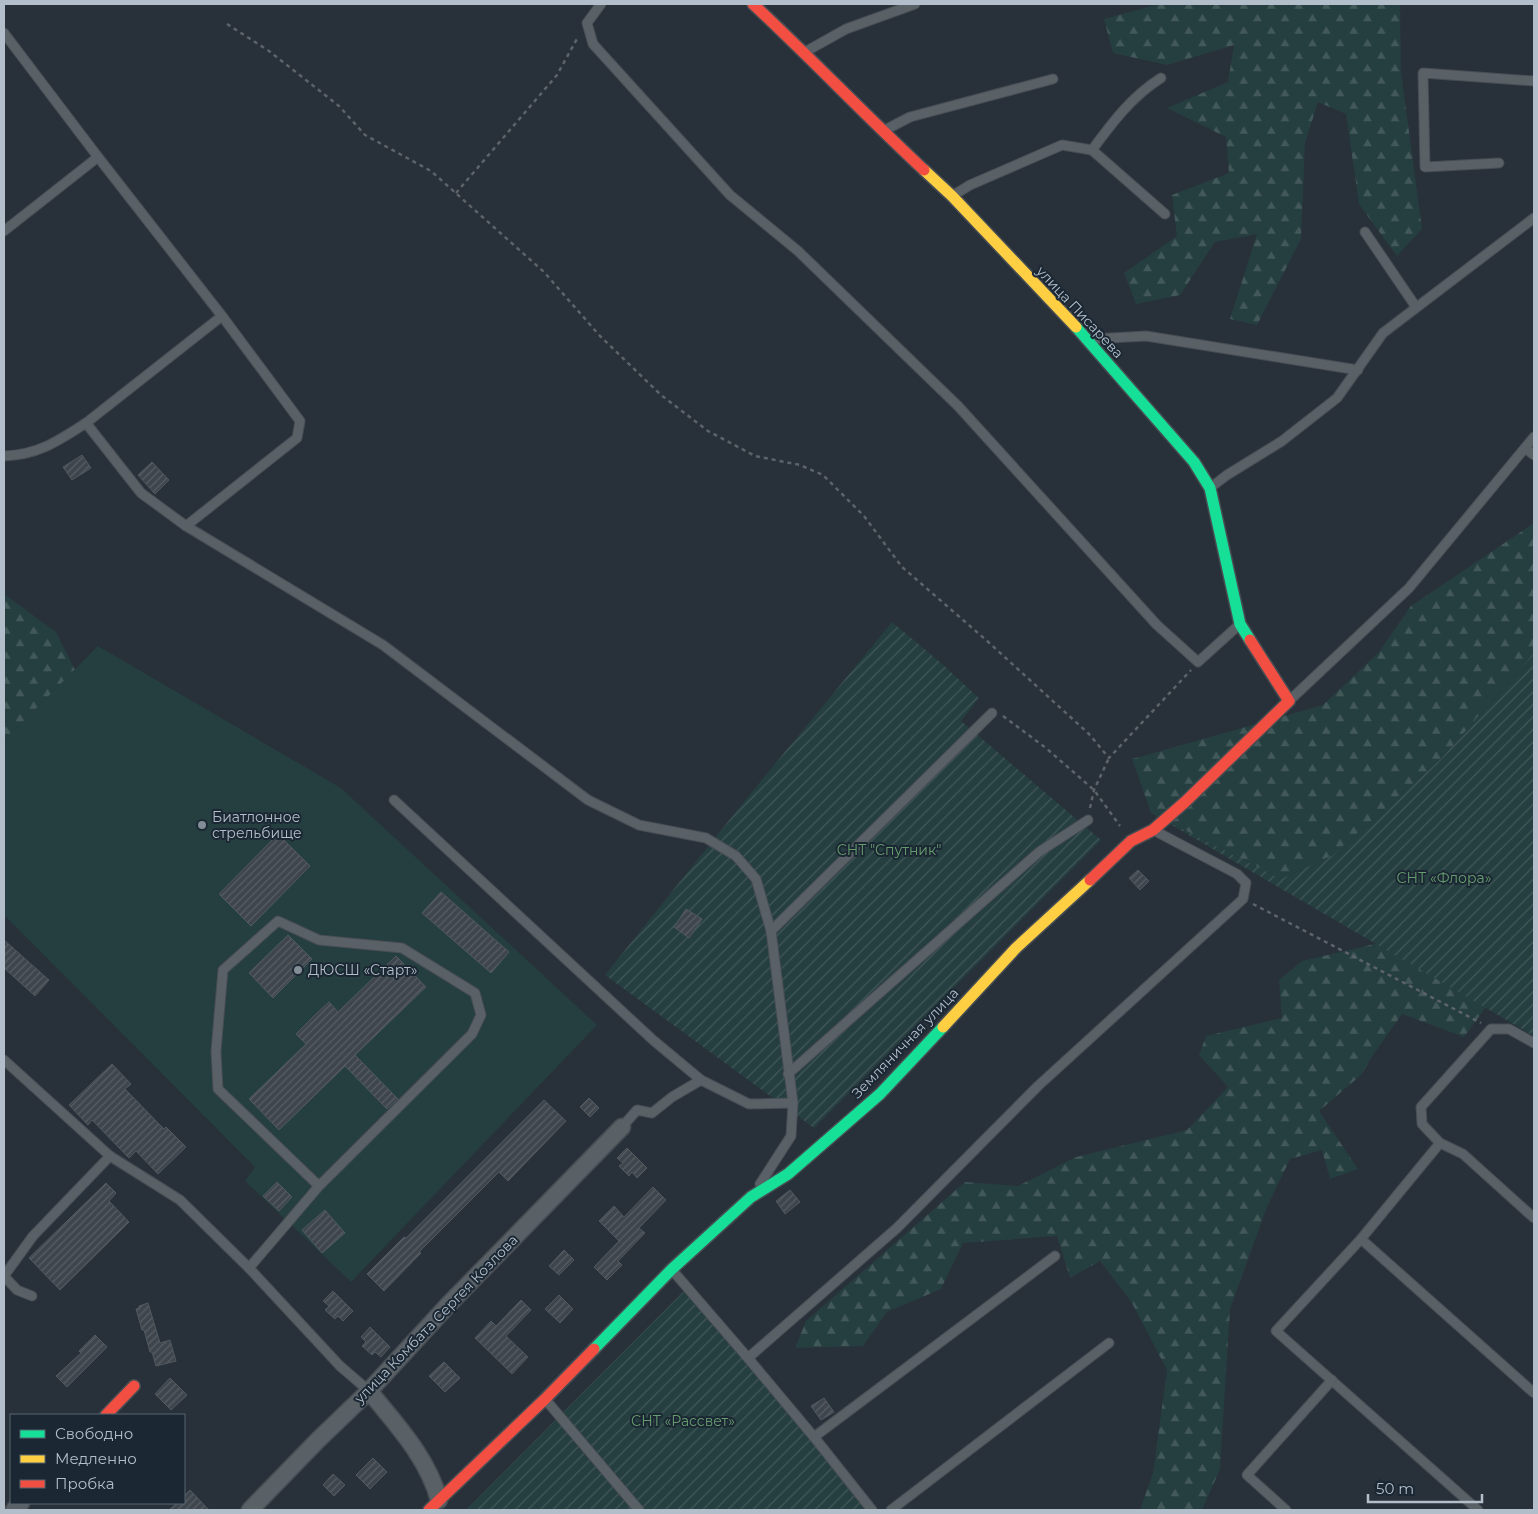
<svg xmlns="http://www.w3.org/2000/svg" width="1538" height="1514" viewBox="0 0 1538 1514" font-family="Montserrat,sans-serif">
	<defs>
		<pattern id="forest-firs" width="22" height="20" patternUnits="userSpaceOnUse" patternTransform="scale(1.25)"><rect width="22" height="20" fill="#253e3f"/><path d="M5 1l3.5 6h-7zM16 11l3.5 6h-7z" fill="#425859"/></pattern>
		<pattern id="garden-furrows" width="10" height="10" patternUnits="userSpaceOnUse" patternTransform="scale(1.25)"><rect width="10" height="10" fill="#253e3f"/><path d="M-1 1l2-2M0 10L10 0M9 11l2-2" fill="none" stroke="#425859"/></pattern>
		<pattern id="building-hatch" width="6" height="6" patternUnits="userSpaceOnUse" patternTransform="scale(1.25)"><rect width="6" height="6" fill="#3e454c"/><path d="M-1 1l2-2M0 6l6-6M5 7l2-2" fill="none" stroke="#585e64"/></pattern>
	</defs>
	<rect width="100%" height="100%" fill="#283139"/>
	<!-- forest -->
	<g fill="url(#forest-firs)">
		<polygon points="1159,4 1400,4 1401,72 1422,229 1397,256 1359,204 1346,114 1318,102 1305,143 1301,239 1257,325 1230,319 1257,234 1215,242 1180,295 1136,304 1124,273 1177,236 1172,195 1229,173 1226,137 1167,108 1228,82 1234,45 1167,65 1113,53 1104,19"/>
		<polygon points="1534,523 1534,653 1441,759 1333,855 1281,879 1151,813 1132,759 1323,705 1378,653 1411,606"/>
		<polygon points="4,594 56,632 96,712 4,818"/>
		<polygon points="1413,935 1497,992 1464,1037 1402,1014 1373,1055 1361,1075 1319,1111 1358,1169 1330,1179 1322,1150 1290,1159 1267,1207 1230,1309 1220,1469 1202,1510 1140,1510 1153,1473 1167,1370 1132,1303 1100,1261 1070,1278 1057,1236 963,1243 941,1289 887,1312 863,1346 795,1348 806,1321 965,1182 1018,1186 1076,1157 1187,1130 1228,1087 1199,1055 1206,1036 1282,1018 1279,980 1302,961"/>
	</g>
	<!-- garden -->
	<g fill="url(#garden-furrows)">
		<polygon points="892,622 940,662 979,698 961,721 1101,840 814,1128 605,975 747,798"/>
		<polygon points="1534,653 1534,1036 1151,813 1281,879 1333,855 1441,759"/>
		<polygon points="690,1285 870,1510 466,1510"/>
	</g>
	<!-- pitch -->
	<polygon fill="#253e3f" points="98,646 341,788 597,1025 351,1282 245,1181 255,1167 4,915 4,741"/>
	<!-- building -->
	<g fill="url(#building-hatch)" stroke="#505860">
		<polygon points="82,455 91,468 72,480 63,467"/>
		<polygon points="152,462 169,480 155,494 138,475"/>
		<polygon points="278,834 310,866 251,926 219,894"/>
		<polygon points="1138,870 1149,881 1140,890 1129,878"/>
		<polygon points="441,892 509,952 491,973 422,913"/>
		<polygon points="686,909 702,919 689,938 674,927"/>
		<polygon points="288,935 312,959 273,998 249,973"/>
		<polygon points="4,940 49,980 35,996 4,968"/>
		<polygon points="396,956 426,987 355,1055 398,1099 387,1109 345,1066 279,1130 249,1099 306,1044 296,1034 317,1013 329,1002 338,1012"/>
		<polygon points="112,1064 131,1084 125,1089 164,1129 166,1127 186,1147 158,1174 136,1151 129,1158 92,1120 88,1125 69,1105"/>
		<polygon points="589,1098 599,1108 590,1117 580,1107"/>
		<polygon points="544,1100 566,1121 508,1181 499,1172 419,1252 421,1253 384,1291 367,1274 404,1237 406,1238"/>
		<polygon points="627,1148 647,1168 637,1178 632,1172 629,1176 619,1166 623,1163 617,1158"/>
		<polygon points="277,1182 292,1197 279,1211 263,1196"/>
		<polygon points="106,1183 116,1193 109,1201 129,1222 60,1290 29,1258"/>
		<polygon points="653,1187 666,1200 639,1228 645,1233 618,1261 622,1265 607,1280 594,1267 619,1241 599,1221 614,1206 624,1217"/>
		<polygon points="790,1190 800,1202 785,1214 776,1201"/>
		<polygon points="325,1210 345,1233 322,1253 302,1230"/>
		<polygon points="564,1250 574,1260 559,1275 549,1266"/>
		<polygon points="333,1291 353,1311 343,1321 338,1316 335,1319 325,1310 329,1306 323,1301"/>
		<polygon points="559,1295 573,1309 560,1323 545,1309"/>
		<polygon points="521,1300 531,1310 506,1336 528,1357 512,1374 475,1338 491,1321 496,1326"/>
		<polygon points="148,1303 160,1343 170,1340 176,1361 156,1366 152,1352 150,1352 144,1330 142,1330 136,1309 139,1308 139,1306"/>
		<polygon points="370,1327 390,1347 381,1357 375,1352 372,1355 362,1346 366,1342 361,1337"/>
		<polygon points="95,1335 107,1347 67,1387 56,1376 81,1353 79,1351"/>
		<polygon points="444,1362 460,1378 445,1392 429,1376"/>
		<polygon points="170,1378 187,1395 171,1410 155,1394"/>
		<polygon points="824,1398 834,1412 821,1420 811,1406"/>
		<polygon points="373,1458 387,1472 370,1489 356,1475"/>
		<polygon points="333,1474 345,1485 334,1496 323,1485"/>
		<polygon points="190,1490 209,1510 169,1510 177,1503 184,1503 184,1496"/>
	</g>
	<g fill="none" stroke-linecap="round" stroke-linejoin="round">
		<!-- lane casing -->
		<g stroke="#474d53" stroke-width="11">
			<g id="lane">
				<polyline points="601,4 587,23 593,44 730,195 798,251 958,406 1157,625 1198,662 1240,624"/>
				<polyline points="4,33 98,157 4,231"/>
				<polyline points="805,52 846,29 915,4"/>
				<polyline points="885,130 910,117 1053,79"/>
				<polyline points="1092,150 1165,214"/>
				<polyline points="1499,163 1425,167 1423,73 1534,81"/>
				<path d="M952 196 970 185 1062 145 1092 150C1112 123 1132 96 1161 78"/>
				<polyline points="1365,232 1416,307"/>
				<polyline points="1092,339 1146,336 1358,370"/>
				<polyline points="86,423 222,316 98,157"/>
				<polyline points="1525,448 1534,455"/>
				<path d="M4 456C38 455 58 441 86 423L141 493 186 526 383 645 588 800 639 825 706 838 736 856 756 879 771 931 793 1103 791 1136 760 1184"/>
				<polyline points="1210,488 1227,475 1282,441 1337,398 1383,333 1534,218"/>
				<polyline points="186,526 297,438 300,421 222,316"/>
				<polyline points="1290,700 1409,588 1534,437"/>
				<polyline points="394,800 653,1040 701,1080 749,1104 793,1103"/>
				<polyline points="771,931 992,713"/>
				<polyline points="1534,1043 1509,1029 1491,1029 1421,1107 1422,1124 1440,1143 1463,1154 1534,1218"/>
				<polyline points="4,1060 110,1156 180,1200 249,1268 340,1366 369,1391"/>
				<polyline points="788,1074 1039,852 1088,820"/>
				<polyline points="622,1127 637,1110 652,1113 672,1097 701,1080"/>
				<polyline points="1440,1143 1361,1239 1276,1331 1478,1510"/>
				<polyline points="1361,1239 1534,1393"/>
				<polyline points="1055,1256 814,1437 748,1358 897,1228 1038,1086 1243,899 1246,883 1237,874 1155,831"/>
				<polyline points="249,1268 319,1186 218,1089 216,1051 223,970 278,921 319,940 402,948 475,993 481,1015 472,1034 319,1186"/>
				<polyline points="673,1271 748,1358"/>
				<polyline points="32,1296 17,1290 4,1276 33,1236 110,1156"/>
				<polyline points="545,1399 639,1510"/>
				<polyline points="814,1437 872,1510"/>
				<polyline points="891,1510 1109,1343"/>
				<polyline points="1286,1510 1247,1475 1332,1380"/>
			</g>
		</g>
		<!-- street casing -->
		<g stroke="#474d53" stroke-width="19">
			<g id="street">
				<path d="M369 1391C396 1424 428 1458 439 1500"/>
				<polyline points="14,1510 21,1503"/>
				<polyline points="250,1510 318,1440 369,1391 449,1304 622,1127"/>
			</g>
		</g>
		<!-- fast casing -->
		<g stroke="#474d53" stroke-width="14">
			<g id="fast">
				<polyline points="1076,327 1194,462 1210,488 1240,624 1250,640"/>
				<polyline points="594,1349 672,1269 751,1197 788,1174 880,1094 943,1027"/>
			</g>
		</g>
		<!-- slow casing -->
		<g stroke="#474d53" stroke-width="14">
			<g id="slow">
				<polyline points="924,170 952,196 1076,327"/>
				<polyline points="943,1027 1016,948 1090,880"/>
			</g>
		</g>
		<!-- jam casing -->
		<g stroke="#474d53" stroke-width="14">
			<g id="jam">
				<path d="M753 4C811 58 866 116 924 170"/>
				<polyline points="1090,880 1131,841 1153,830 1185,802 1289,701 1250,640"/>
				<polyline points="106,1415 134,1386"/>
				<polyline points="429,1510 545,1399 594,1349"/>
			</g>
		</g>
		<!-- path -->
		<g stroke="#5c6369" stroke-width="2.5" stroke-dasharray="4 4" stroke-linecap="butt">
			<polyline points="227,24 269,51 339,106 365,135 431,171 544,272 600,336 661,395 708,431 755,456 800,465 823,475 864,516 902,567 986,640 1089,734 1109,758 1191,670"/>
			<polyline points="456,193 557,75 578,37"/>
			<polyline points="1003,716 1046,748 1094,790 1120,826"/>
			<polyline points="1090,808 1094,790 1109,758"/>
			<polyline points="1253,904 1481,1023"/>
		</g>
		<!-- lane -->
		<use href="#lane" stroke="#596066" stroke-width="9"/>
		<!-- street -->
		<use href="#street" stroke="#596066" stroke-width="16"/>
		<!-- fast -->
		<use href="#fast" stroke="#16e098" stroke-width="11"/>
		<!-- slow -->
		<use href="#slow" stroke="#ffcf43" stroke-width="11"/>
		<!-- jam -->
		<use href="#jam" stroke="#f24e42" stroke-width="11"/>
	</g>
	<!-- markers -->
	<g fill="#828d97" stroke="#1b2834" stroke-width="2">
		<circle cx="202" cy="825" r="5"/>
		<circle cx="298" cy="970" r="5"/>
	</g>
	<g text-anchor="middle" stroke-width="4" stroke-linejoin="round" paint-order="stroke">
		<!-- street labels -->
		<g font-size="14" fill="#b2beca" stroke="#1b2834">
			<text transform="translate(1080 312) rotate(47)" y="5">улица Писарева</text>
			<text transform="translate(905 1043) rotate(-46)" y="5">Земляничная улица</text>
			<text transform="translate(436 1319) rotate(-46)" y="5">улица Комбата Сергея Козлова</text>
		</g>
		<!-- poi labels -->
		<g font-size="14" fill="#b2beca" stroke="#1b2834" text-anchor="start">
			<text x="212" y="822">Биатлонное<tspan x="212" dy="16">стрельбище</tspan></text>
			<text x="308" y="975">ДЮСШ «Старт»</text>
		</g>
		<!-- park labels -->
		<g font-size="14" fill="#679d6e" stroke="#1b2834">
			<text x="889" y="855">СНТ "Спутник"</text>
			<text x="1444" y="883">СНТ «Флора»</text>
			<text x="683" y="1426">СНТ «Рассвет»</text>
		</g>
	</g>
	<!-- border -->
	<rect width="1538" height="1514" fill="none" stroke="#b2beca" stroke-width="10"/>
	<!-- legend -->
	<rect x="10" y="1414" width="175" height="90" fill="#1b2834" stroke="#576470"/>
	<rect x="20" y="1430" width="25" height="8" fill="#16e098" stroke="#576470"/>
	<text x="55" y="1439" font-size="15" fill="#b2beca">Свободно</text>
	<rect x="20" y="1455" width="25" height="8" fill="#ffcf43" stroke="#576470"/>
	<text x="55" y="1464" font-size="15" fill="#b2beca">Медленно</text>
	<rect x="20" y="1480" width="25" height="8" fill="#f24e42" stroke="#576470"/>
	<text x="55" y="1489" font-size="15" fill="#b2beca">Пробка</text>
	<!-- scale -->
	<path d="M1368 1494v8h114v-8" fill="none" stroke="#b2beca" stroke-width="2.5"/>
	<text x="1376" y="1494" font-size="15" fill="#b2beca" stroke="#1b2834" stroke-width="4" paint-order="stroke">50 m</text>
</svg>
